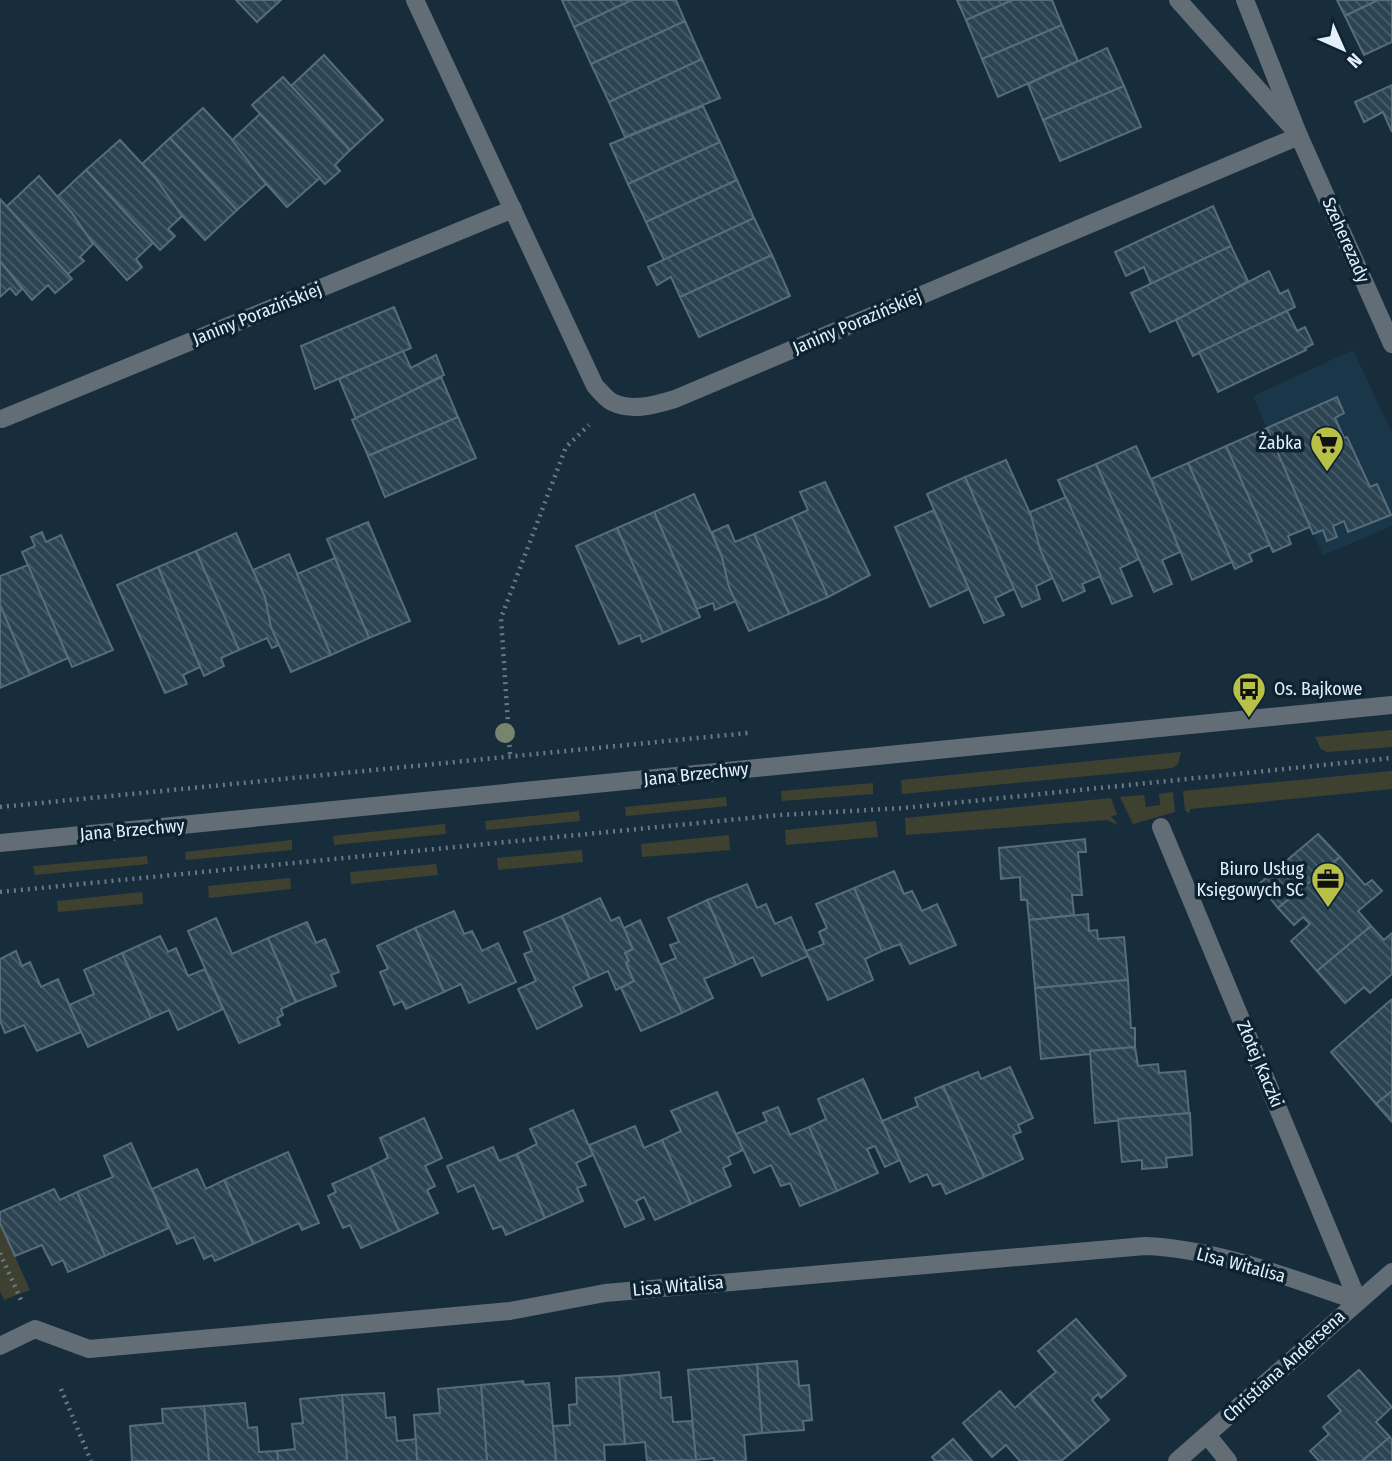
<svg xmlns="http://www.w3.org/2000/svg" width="1392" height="1461" viewBox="0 0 1392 1461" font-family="'Fira Sans Condensed',sans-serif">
	<defs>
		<pattern id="building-back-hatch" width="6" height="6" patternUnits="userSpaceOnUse" patternTransform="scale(1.75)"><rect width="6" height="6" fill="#2c4352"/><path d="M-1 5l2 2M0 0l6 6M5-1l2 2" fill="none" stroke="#4a5e6c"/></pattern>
	</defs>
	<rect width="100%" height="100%" fill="#172d3c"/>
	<!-- built -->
	<polygon fill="#1a374a" points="1353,350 1392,433 1392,526 1323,555 1253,396"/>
	<!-- grass -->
	<g fill="#3f4130">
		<polygon points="1392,730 1392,747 1327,752 1321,749 1315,737"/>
		<polygon points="1181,752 1178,764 1172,768 902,794 901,780"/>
		<polygon points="1392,771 1392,789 1190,809 1189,814 1185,810 1183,791"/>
		<polygon points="873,783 873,794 782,801 781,791"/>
		<polygon points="1173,792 1175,812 1133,824 1120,797 1144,795 1146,807 1160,805 1159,794"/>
		<polygon points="726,797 727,806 626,816 625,807"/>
		<polygon points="1111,798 1117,815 1111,816 1118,825 1107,820 906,835 905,818"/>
		<polygon points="579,811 580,821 486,830 485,821"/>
		<polygon points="876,821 878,837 786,845 785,830"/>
		<polygon points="445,824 446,834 334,845 333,836"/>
		<polygon points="729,835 730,850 642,857 641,844"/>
		<polygon points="292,840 292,850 186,860 185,852"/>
		<polygon points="582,850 583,862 498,870 497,858"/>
		<polygon points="147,856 148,864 35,875 33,866"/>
		<polygon points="436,864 438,875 351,884 350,872"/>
		<polygon points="290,878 291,889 209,898 208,886"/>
		<polygon points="142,892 143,904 58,912 57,901"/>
		<polygon points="0,1223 30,1290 4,1300 0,1291"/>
	</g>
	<!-- building -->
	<g fill="url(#building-back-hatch)" stroke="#556d7d" stroke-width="2">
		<polygon points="236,0 281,0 257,22"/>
		<polygon points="562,0 632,0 574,27"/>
		<polygon points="632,0 676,0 685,21 591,64 574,27"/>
		<polygon points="957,0 1013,0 966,20"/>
		<polygon points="1013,0 1052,0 1062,25 982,59 966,20"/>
		<polygon points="1337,0 1378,0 1345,16"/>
		<polygon points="1378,0 1392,0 1392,42 1364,55 1345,16"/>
		<polygon points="685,21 702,59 609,102 591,64"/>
		<polygon points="1062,25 1078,61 998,97 982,59"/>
		<polygon points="1107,48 1124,86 1043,120 1028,84"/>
		<polygon points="324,55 383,120 350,150 291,86"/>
		<polygon points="702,59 720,98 625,137 609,102"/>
		<polygon points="283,77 350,150 335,165 340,171 325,184 252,105"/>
		<polygon points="1392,85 1392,132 1383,112 1364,122 1355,102"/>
		<polygon points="1124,86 1141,127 1060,161 1043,120"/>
		<polygon points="703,106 720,142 628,184 610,144"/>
		<polygon points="203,108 238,146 266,184 237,210 170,138"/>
		<polygon points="260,114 320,178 287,207 261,178 232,140"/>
		<polygon points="170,138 237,210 205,240 177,210 156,179 142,164"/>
		<polygon points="120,140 156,179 182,216 168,229 175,236 160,250 86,170"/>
		<polygon points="720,142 737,180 646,222 628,184"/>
		<polygon points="86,170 153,243 136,259 142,267 127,280 88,237 71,212 57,197"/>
		<polygon points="39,176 71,212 93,244 80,257 84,261 68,274 6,207"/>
		<polygon points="737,180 754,218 664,260 646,222"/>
		<polygon points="0,199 72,279 55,293 48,285 32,300 0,261"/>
		<polygon points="1213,206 1231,246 1151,284 1144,267 1126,276 1115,252"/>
		<polygon points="754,218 772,255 680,297 671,277 657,285 648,267"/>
		<polygon points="1231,246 1248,281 1199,309 1150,332 1131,293"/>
		<polygon points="772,255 790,296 699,337 680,297"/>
		<polygon points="0,261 22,289 16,295 10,288 0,297"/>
		<polygon points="1269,271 1280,294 1288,290 1295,307 1193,356 1176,320"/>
		<polygon points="394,307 411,348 315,389 301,346"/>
		<polygon points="1287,311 1297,331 1305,327 1313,344 1305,348 1306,350 1218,392 1199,352"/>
		<polygon points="403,351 411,368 436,355 444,375 356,419 339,379"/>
		<polygon points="441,377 458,417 368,456 352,420"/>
		<polygon points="1337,397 1344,413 1335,418 1344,438 1347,437 1370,487 1377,484 1391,515 1348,532 1344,521 1333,526 1337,537 1327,541 1323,530 1313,534 1267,428"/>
		<polygon points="458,417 476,458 385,497 368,456"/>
		<polygon points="1267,428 1310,527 1288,536 1291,544 1273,552 1226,446"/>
		<polygon points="1136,446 1163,506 1180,552 1162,560 1172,584 1154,592 1096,464"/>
		<polygon points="1226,446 1270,545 1249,554 1252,561 1235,569 1188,463"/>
		<polygon points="1006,460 1033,520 1040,549 1053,578 1036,586 1040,599 1022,607 965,477"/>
		<polygon points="1188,463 1232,562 1192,580 1151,479"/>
		<polygon points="1096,464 1139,559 1120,568 1132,596 1112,604 1058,480"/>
		<polygon points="965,477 1014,589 995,598 1004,615 984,623 927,494"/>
		<polygon points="825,482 870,575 828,597 792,517 808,510 800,492"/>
		<polygon points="694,494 722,557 729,587 736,601 715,610 713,603 697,609 654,512"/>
		<polygon points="1066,497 1101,576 1082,584 1085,591 1063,601 1040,549 1030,512"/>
		<polygon points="934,510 969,589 930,607 895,527"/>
		<polygon points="654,512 700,617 663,633 617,528"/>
		<polygon points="792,517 828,597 789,614 754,534"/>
		<polygon points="368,522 410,621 369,638 327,539"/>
		<polygon points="728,525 735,542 754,534 789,614 749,631 729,587 722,557 712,532"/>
		<polygon points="617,528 663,633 642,642 640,635 619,644 576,546"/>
		<polygon points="42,532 46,542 61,535 113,650 72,667 22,552 35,546 31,537"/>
		<polygon points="236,533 265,597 271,627 279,645 272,648 267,638 239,650 196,551"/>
		<polygon points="196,551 239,650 221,658 224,666 204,676 158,567"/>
		<polygon points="289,554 331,655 291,672 271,627 265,597 253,570"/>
		<polygon points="335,558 369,638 331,655 297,574"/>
		<polygon points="28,565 68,658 30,675 0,605 0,576"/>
		<polygon points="158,567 200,667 183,675 187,684 165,693 117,585"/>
		<polygon points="0,605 30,675 0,688"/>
		<polygon points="1318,834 1340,857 1278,908 1259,884"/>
		<polygon points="1085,839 1086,852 1078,852 1082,895 1072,895 1074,915 1029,920 1027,900 1021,900 1020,877 1001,879 999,848"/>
		<polygon points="1340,857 1365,885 1372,880 1382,891 1358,911 1371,926 1317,971 1291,941 1310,924 1303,917 1294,925 1278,908"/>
		<polygon points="894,871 904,894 912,891 922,911 937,904 956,945 910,964 900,944 882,951 854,888"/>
		<polygon points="747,884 757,908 766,904 775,924 791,917 808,956 762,976 753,957 736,965 707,900"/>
		<polygon points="854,888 882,951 865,959 873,980 828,1000 806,951 824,944 819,932 827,928 816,904"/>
		<polygon points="600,898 611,921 619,917 633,949 625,953 629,961 626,963 634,981 616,990 608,971 590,979 562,916"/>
		<polygon points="707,900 736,965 704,979 713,998 682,1013 660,965 676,958 670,945 679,942 668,918"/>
		<polygon points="454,911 464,934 472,931 482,951 498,943 516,982 469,1003 461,984 444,992 415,928"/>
		<polygon points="1088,914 1089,931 1097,930 1098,939 1124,937 1128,980 1035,988 1029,920"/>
		<polygon points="562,916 590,979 573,987 582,1006 537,1029 518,989 536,981 524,954 532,951 524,932"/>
		<polygon points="216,918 232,954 268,938 296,1002 281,1009 283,1015 277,1018 280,1025 239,1043 188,931"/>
		<polygon points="640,920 682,1013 641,1031 621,988 634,981 626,963 629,961 625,953 633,949 624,928"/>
		<polygon points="307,922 316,943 325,939 339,972 331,975 336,986 296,1002 268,938"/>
		<polygon points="1371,926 1384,940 1392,933 1392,974 1370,993 1364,987 1345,1003 1317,971"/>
		<polygon points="415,928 444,992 406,1009 402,1001 394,1005 380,972 388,969 377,946"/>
		<polygon points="160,936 168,952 176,948 188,976 205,969 223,1009 178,1030 169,1010 151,1018 122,953"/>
		<polygon points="16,951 22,966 30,962 41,987 58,979 81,1032 37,1051 24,1025 5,1033 0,1021 0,959"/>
		<polygon points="122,953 151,1018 88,1047 69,1005 94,994 84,970"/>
		<polygon points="1128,980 1131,1028 1135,1028 1135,1047 1090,1051 1090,1054 1041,1059 1035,988"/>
		<polygon points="1392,999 1392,1091 1376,1104 1331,1052"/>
		<polygon points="1135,1047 1138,1066 1158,1064 1159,1073 1185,1071 1189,1113 1095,1123 1090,1051"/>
		<polygon points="1010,1067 1033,1118 1018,1125 1021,1132 1013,1135 1023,1159 984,1177 943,1086 978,1072 981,1079"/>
		<polygon points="863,1079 900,1160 885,1167 875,1146 867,1149 878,1173 837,1191 809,1127 826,1119 818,1099"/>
		<polygon points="943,1086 984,1177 946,1194 941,1183 933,1186 927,1174 910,1182 882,1121 918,1106 915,1098"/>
		<polygon points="1392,1091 1392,1122 1376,1104"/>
		<polygon points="717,1092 743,1150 728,1157 731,1164 723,1168 731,1186 691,1204 662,1140 681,1131 671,1111"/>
		<polygon points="778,1107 790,1135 809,1127 837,1191 800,1206 790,1183 781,1186 771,1165 754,1173 736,1134 767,1121 763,1113"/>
		<polygon points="573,1110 593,1155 576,1163 586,1185 577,1188 583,1201 545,1218 517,1154 537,1144 530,1129"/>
		<polygon points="1190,1113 1192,1155 1166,1158 1167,1167 1142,1169 1142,1160 1122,1162 1118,1119"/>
		<polygon points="424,1118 442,1158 425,1166 435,1186 427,1190 438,1213 399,1231 370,1167 388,1158 380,1138"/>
		<polygon points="635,1126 644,1148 662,1140 691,1204 655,1220 644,1197 636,1201 644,1219 625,1227 589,1145"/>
		<polygon points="131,1143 169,1228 105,1256 77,1192 113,1177 104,1156"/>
		<polygon points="493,1147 499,1161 517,1154 545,1218 506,1235 502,1226 493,1229 474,1185 458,1192 447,1166"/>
		<polygon points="288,1152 319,1223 302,1230 299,1223 253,1244 224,1180"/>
		<polygon points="370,1167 399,1231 361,1248 350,1225 343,1228 328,1196 336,1192 332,1184"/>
		<polygon points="197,1169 206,1189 224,1180 253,1244 215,1261 212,1255 204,1259 194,1237 177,1244 152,1189"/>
		<polygon points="54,1189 60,1200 77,1192 105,1256 68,1272 63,1260 52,1265 42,1245 15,1256 0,1223 0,1212"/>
		<polygon points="1076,1319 1126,1376 1101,1398 1098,1394 1092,1400 1109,1420 1077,1448 1030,1394 1056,1372 1038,1351"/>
		<polygon points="797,1361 799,1386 809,1385 812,1420 803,1421 804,1430 762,1433 757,1364"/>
		<polygon points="757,1364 762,1433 744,1435 746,1461 714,1461 714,1458 696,1460 688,1370"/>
		<polygon points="1359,1370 1392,1407 1376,1422 1390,1437 1362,1461 1319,1461 1310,1451 1329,1434 1323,1427 1341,1411 1328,1396"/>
		<polygon points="659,1372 661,1398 671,1397 673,1422 692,1421 696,1460 647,1461 645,1442 625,1444 619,1376"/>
		<polygon points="619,1376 625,1444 604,1445 605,1461 556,1461 553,1426 570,1425 569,1405 577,1404 576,1378"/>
		<polygon points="523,1381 524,1385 549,1383 556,1461 487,1461 481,1385"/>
		<polygon points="481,1385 487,1461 417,1461 414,1415 440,1413 438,1389"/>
		<polygon points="1000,1391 1015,1408 1030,1394 1077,1448 1061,1461 1020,1461 1006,1445 992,1457 963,1423"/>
		<polygon points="384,1393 386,1418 395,1417 397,1441 416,1439 417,1461 347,1461 342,1395"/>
		<polygon points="342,1395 347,1461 278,1461 277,1451 295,1449 292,1424 303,1423 300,1399"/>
		<polygon points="245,1403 248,1428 257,1427 259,1452 277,1451 278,1461 209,1461 204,1406"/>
		<polygon points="204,1406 209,1461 132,1461 130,1426 163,1423 162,1409"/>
		<polygon points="1390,1437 1392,1440 1392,1461 1362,1461"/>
		<polygon points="953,1439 972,1461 935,1461 932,1457"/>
	</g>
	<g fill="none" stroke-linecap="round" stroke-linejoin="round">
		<!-- path -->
		<g stroke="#677986" stroke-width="4.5" stroke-dasharray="2 5" stroke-linecap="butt">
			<polyline points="510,754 501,618 566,447 589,425"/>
			<polyline points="0,807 748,733"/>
			<polyline points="0,892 780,815 904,808 1392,758"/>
			<polyline points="0,1253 21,1300"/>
			<polyline points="61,1389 91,1461"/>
		</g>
		<!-- minor -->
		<g stroke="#626d75" stroke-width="18">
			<path d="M415 0 595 386C600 391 606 399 612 402 632 412 655 405 675 399L1299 136"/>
			<polyline points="1178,0 1290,125"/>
			<polyline points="1245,0 1299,136 1392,344"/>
			<polyline points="2,419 513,209"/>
			<polyline points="1161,827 1358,1301"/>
			<polyline points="0,843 1392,705"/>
			<path d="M0 1346 35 1329 89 1349 510 1311 605 1293 1145 1246C1218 1249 1289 1278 1358 1301"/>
			<polyline points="1207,1435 1228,1461"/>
			<polyline points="1177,1461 1392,1272"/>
		</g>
	</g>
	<!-- trees -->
	<circle fill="#77846e" cx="505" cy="733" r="10"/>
	<!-- icons -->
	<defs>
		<g id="supermarket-pin" transform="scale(1.75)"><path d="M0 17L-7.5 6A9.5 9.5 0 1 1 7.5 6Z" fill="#b8c147" stroke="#0d2332"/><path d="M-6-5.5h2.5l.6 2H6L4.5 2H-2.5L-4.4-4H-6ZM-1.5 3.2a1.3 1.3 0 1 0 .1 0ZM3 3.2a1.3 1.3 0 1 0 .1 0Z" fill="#111"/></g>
		<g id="bus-pin" transform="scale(1.75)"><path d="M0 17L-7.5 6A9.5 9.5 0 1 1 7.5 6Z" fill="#b8c147" stroke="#0d2332"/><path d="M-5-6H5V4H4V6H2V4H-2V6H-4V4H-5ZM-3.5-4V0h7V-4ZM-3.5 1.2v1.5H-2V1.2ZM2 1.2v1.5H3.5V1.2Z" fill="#111"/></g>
		<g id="office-pin" transform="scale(1.75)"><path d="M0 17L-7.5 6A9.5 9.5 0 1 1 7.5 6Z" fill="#b8c147" stroke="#0d2332"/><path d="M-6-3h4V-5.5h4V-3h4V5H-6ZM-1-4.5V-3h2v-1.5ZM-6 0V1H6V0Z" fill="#111"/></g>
	</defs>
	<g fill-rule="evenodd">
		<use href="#supermarket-pin" x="1327" y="443"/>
		<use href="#bus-pin" x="1249" y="689"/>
		<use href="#office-pin" x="1328" y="879"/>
	</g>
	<g text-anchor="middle" stroke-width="7" stroke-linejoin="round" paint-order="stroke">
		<!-- street labels -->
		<g font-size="18" fill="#e3f0fa" stroke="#0d2332">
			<text transform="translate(1346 240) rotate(66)" y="6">Szeherezady</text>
			<text transform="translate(257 314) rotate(-22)" y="6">Janiny Porazińskiej</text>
			<text transform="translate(857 322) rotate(-23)" y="6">Janiny Porazińskiej</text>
			<text transform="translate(696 774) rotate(-6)" y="6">Jana Brzechwy</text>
			<text transform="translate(132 830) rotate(-5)" y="6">Jana Brzechwy</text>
			<text transform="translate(1260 1064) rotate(67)" y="6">Złotej Kaczki</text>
			<text transform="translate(1241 1265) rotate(15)" y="6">Lisa Witalisa</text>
			<text transform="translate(678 1286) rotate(-5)" y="6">Lisa Witalisa</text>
			<text transform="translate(1284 1366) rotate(-42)" y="6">Christiana Andersena</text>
		</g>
		<!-- poi labels -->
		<g font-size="18" fill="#e3f0fa" stroke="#0d2332" text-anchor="end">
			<text x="1302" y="449">Żabka</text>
			<text x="1274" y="695" text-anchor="start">Os. Bajkowe</text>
			<text x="1304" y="875">Biuro Usług<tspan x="1304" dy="21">Księgowych SC</tspan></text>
		</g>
	</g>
	<!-- north arrow -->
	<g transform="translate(1343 49) rotate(135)" stroke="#0d2332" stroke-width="5" paint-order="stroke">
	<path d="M0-5L12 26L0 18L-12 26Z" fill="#e3f0fa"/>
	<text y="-10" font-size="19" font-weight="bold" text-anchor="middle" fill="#e3f0fa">N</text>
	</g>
</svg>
